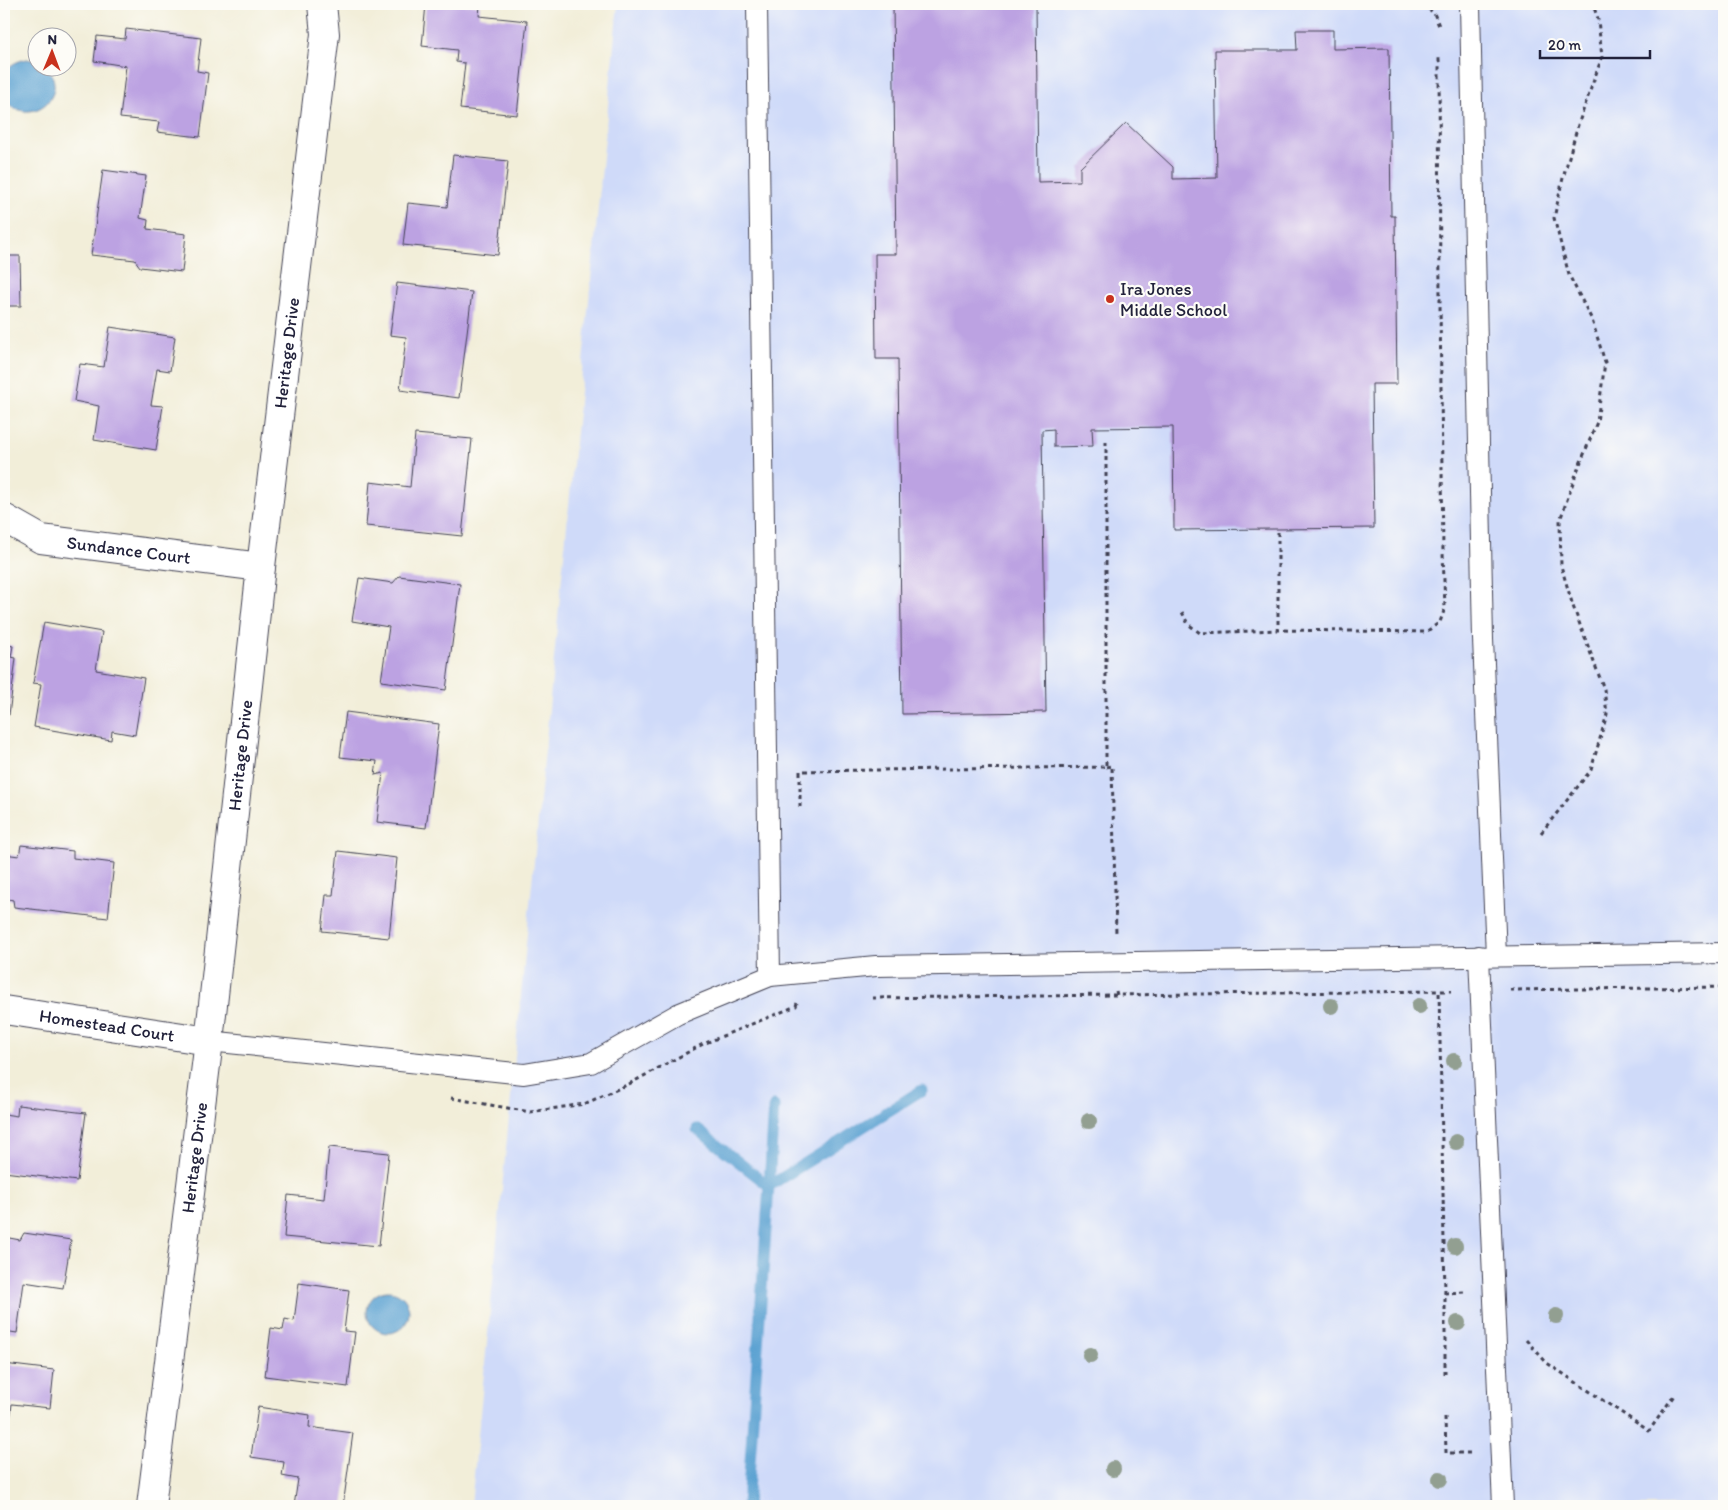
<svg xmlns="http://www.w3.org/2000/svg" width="1728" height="1510" viewBox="0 0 1728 1510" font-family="Itim,sans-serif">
	<rect width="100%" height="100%" fill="#fdfcf7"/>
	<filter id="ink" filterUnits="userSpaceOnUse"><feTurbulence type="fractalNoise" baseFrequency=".02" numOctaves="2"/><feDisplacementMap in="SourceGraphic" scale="10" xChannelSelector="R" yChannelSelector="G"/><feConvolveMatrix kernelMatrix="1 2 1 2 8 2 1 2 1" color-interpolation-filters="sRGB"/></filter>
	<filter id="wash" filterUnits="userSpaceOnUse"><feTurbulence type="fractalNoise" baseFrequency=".0096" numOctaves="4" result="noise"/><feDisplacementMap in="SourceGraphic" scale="20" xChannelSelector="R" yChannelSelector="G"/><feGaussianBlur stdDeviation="1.12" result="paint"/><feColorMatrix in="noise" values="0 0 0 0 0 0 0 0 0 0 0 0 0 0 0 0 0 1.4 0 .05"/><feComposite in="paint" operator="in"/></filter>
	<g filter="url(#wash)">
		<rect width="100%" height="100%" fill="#f2eed9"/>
		<!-- built -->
		<polygon fill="#cfdaf9" points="618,4 1724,4 1724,1506 471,1506"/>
		<!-- water -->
		<g fill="#5ba2d2" stroke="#3e6286">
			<path d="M27 59 37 61 38 68H47C53 74 56 84 53 93 47 111 22 118 8 103 5 99 4 94 4 89 4 70 8 63 27 59Z"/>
			<circle cx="388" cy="1312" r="21"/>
		</g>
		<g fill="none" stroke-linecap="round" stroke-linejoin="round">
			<!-- stream -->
			<g stroke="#5ba2d2" stroke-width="11">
				<polyline points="697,1129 769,1186"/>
				<polyline points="769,1186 774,1106"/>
				<polyline points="747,1506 769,1186 922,1090"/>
			</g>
		</g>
		<g id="blocks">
			<!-- building -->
			<g fill="#bca2e2">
				<polygon points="426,4 480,5 479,16 527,21 517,115 460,109 465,63 456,62 457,50 422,46"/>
				<polygon points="893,4 1036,4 1038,182 1080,181 1080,168 1126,123 1173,167 1173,179 1217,178 1215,50 1297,50 1296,30 1333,30 1333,49 1389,48 1391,216 1395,216 1397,384 1372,384 1374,528 1174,530 1173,427 1092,428 1093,446 1054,447 1054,429 1042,430 1046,712 902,714 898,359 876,359 875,254 896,254"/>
				<polygon points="126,29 201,38 197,71 208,73 200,137 157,132 159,122 120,118 126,66 94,61 97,36 125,39"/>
				<polygon points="453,155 508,161 498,255 403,245 408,203 447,207"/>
				<polygon points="103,170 146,176 140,218 148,220 147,229 186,234 182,272 140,267 135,260 91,255"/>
				<polygon points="4,256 20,256 21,306 4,306"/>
				<polygon points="397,283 472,292 459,398 400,390 406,337 390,335"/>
				<polygon points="110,327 175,337 170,371 157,369 151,405 163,406 156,450 94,440 99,406 74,401 80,364 104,367"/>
				<polygon points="415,434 472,439 462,536 366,526 370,482 410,487"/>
				<polygon points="399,576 460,584 446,690 381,681 389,627 352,621 359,578 393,583"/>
				<polygon points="44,622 102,632 96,670 144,678 135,735 112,731 111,740 34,727 41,684 33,683"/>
				<polygon points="4,644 13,646 11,657 16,658 9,715 4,715"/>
				<polygon points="346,712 439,724 426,828 377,822 383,773 375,775 377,761 340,757"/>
				<polygon points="21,845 73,851 73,858 114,863 108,918 14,907 13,900 4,898 4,854 19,856"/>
				<polygon points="338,851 397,858 389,938 322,931 326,895 333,895"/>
				<polygon points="18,1105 86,1113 77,1181 4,1172 4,1114 17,1116"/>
				<polygon points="329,1147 389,1153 379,1246 284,1237 288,1195 324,1199"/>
				<polygon points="24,1233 71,1240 63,1288 24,1282 17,1333 4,1331 4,1237 20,1240"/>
				<polygon points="299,1283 349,1290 344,1331 355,1332 348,1387 265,1376 271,1328 283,1330 285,1319 294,1321"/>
				<polygon points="4,1364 54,1370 50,1408 12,1404 5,1460"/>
				<polygon points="258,1407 310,1415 309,1427 353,1433 343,1506 294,1506 298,1479 282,1476 284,1462 251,1457"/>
			</g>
		</g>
	</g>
	<g filter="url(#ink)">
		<use href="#blocks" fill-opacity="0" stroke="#414153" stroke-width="1"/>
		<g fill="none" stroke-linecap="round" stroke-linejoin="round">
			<!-- lane casing -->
			<g stroke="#414153" stroke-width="22">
				<g id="lane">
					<polyline points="757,4 770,976"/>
					<polyline points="1470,4 1483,639 1496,956"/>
					<polyline points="1479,956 1503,1506"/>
					<polyline points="209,1041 524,1074 591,1063 678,1014 770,976 876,966 1724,953"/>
				</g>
			</g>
			<!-- street casing -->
			<g stroke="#414153" stroke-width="30">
				<g id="street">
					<path id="s1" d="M4 518 41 539 261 567"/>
					<path id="s2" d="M4 1010 209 1041"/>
					<path id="s3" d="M151 1506 209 1041 261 567 325 34 322 4"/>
				</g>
			</g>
			<!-- path -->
			<g stroke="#414153" stroke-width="3" stroke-dasharray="4 4" stroke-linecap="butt">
				<polyline points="1125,4 1234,4"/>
				<polyline points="1422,4 1434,13 1439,26"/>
				<polyline points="1278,532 1278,630 1426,632 1440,622 1445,608 1443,553 1440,305 1439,55"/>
				<polyline points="1182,612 1188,624 1200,633 1278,630"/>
				<polyline points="1106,767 1112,766 1116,934"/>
				<polyline points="800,807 800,771 1106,767 1106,442"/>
				<polyline points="1541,833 1591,770 1607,714 1604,689 1573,606 1561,566 1560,520 1576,474 1597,422 1605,362 1592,320 1569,275 1554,218 1563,178 1578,125 1602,57 1598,20 1593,4"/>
				<polyline points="1510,990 1724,987"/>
				<polyline points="1116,991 1117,995 1439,991"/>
				<polyline points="872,998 1117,995"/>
				<polyline points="451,1098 530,1112 584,1104 629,1084 703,1044 796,1006 797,1003"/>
				<polyline points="1445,1293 1439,991 1451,991"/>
				<polyline points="1526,1340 1547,1363 1649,1431 1675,1394"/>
				<polyline points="1445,1374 1445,1293 1466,1292"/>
				<polyline points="1445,1417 1446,1453 1471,1453"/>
			</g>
			<!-- lane -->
			<use href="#lane" stroke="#fff" stroke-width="20"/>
			<!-- street -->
			<use href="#street" stroke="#fff" stroke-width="28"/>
		</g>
		<!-- trees -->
		<g fill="#929f91">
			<circle cx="1331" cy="1006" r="8"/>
			<circle cx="1419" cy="1006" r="8"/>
			<circle cx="1454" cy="1061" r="8"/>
			<circle cx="1089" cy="1121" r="8"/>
			<circle cx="1456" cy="1142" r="8"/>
			<circle cx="1455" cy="1246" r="8"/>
			<circle cx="1556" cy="1316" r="8"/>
			<circle cx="1458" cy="1323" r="8"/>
			<circle cx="1090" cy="1355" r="8"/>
			<circle cx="1113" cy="1469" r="8"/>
			<circle cx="1440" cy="1479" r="8"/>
		</g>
	</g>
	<!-- markers -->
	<circle fill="#c8321e" stroke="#fdfcf7" stroke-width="2" cx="1110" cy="299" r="5"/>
	<g text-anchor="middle" stroke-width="4.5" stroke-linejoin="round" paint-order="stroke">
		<!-- poi labels -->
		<g font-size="18" fill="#22223b" stroke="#fdfcf7" text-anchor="start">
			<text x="1120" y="295">Ira Jones<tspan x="1120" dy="21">Middle School</tspan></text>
		</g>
		<!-- street labels -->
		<g font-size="18" fill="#22223b" stroke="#fdfcf7">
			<text dy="6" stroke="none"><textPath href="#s3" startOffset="1161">Heritage Drive</textPath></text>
			<text dy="6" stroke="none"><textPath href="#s1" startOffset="131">Sundance Court</textPath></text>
			<text dy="6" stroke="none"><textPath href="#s3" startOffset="756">Heritage Drive</textPath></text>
			<text dy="6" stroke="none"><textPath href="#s2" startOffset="104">Homestead Court</textPath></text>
			<text dy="6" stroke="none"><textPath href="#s3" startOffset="351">Heritage Drive</textPath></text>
		</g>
	</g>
	<!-- margin -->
	<rect width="1728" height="1510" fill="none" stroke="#fdfcf7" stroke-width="20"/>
	<!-- north arrow -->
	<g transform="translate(52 52) rotate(1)"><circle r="24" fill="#fdfcf7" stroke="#a5a5ac"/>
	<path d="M0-4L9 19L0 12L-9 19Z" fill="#c8321e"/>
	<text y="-8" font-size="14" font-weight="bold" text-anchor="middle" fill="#22223b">N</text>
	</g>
	<!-- scale -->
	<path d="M1540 50v8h110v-8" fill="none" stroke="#22223b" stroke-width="2.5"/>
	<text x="1548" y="50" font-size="15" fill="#22223b" stroke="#fdfcf7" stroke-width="4" paint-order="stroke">20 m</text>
</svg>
